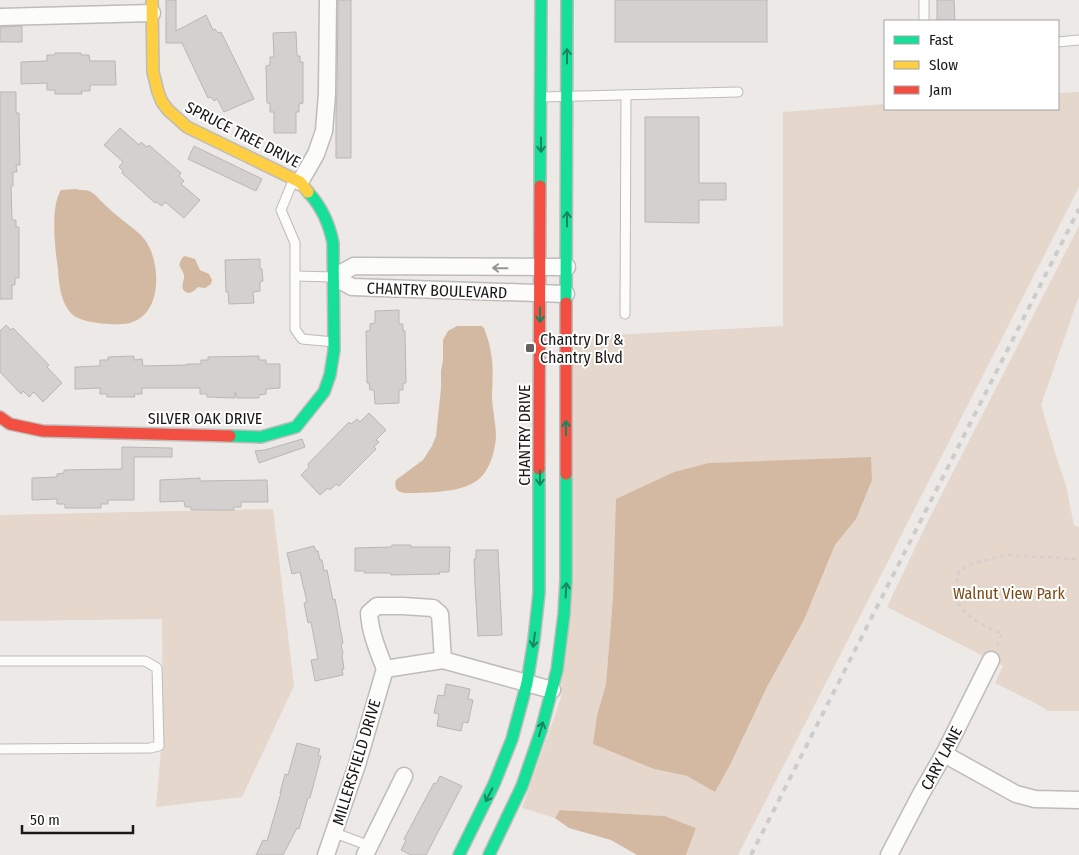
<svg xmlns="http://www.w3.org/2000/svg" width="1079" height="855" viewBox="0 0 1079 855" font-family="'Fira Sans Condensed',sans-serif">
	<rect width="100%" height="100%" fill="#ece9e7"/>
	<!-- green -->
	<g fill="#e5d7cb" fill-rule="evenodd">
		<path d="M1079 92V187L738 855H686L696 828 665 816 560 810 555 818 522 808 561 698 574 337 783 326V112L885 104V109H1058V93ZM871 458 856 519 835 545 804 620 768 685 731 763 715 792 687 776 654 769 597 715 606 684 613 596 674 472 708 463Z"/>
		<polygon points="1079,226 1079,296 1041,405 1057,459 1066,485 1074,526 1079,527 1079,711 1048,711 1037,704 995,683 1003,666 887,607 926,525"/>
		<polygon points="273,509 294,686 242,797 156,807 163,728 162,619 0,621 0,515"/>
	</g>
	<!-- water -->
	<g fill="#d4b9a2">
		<path d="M76 189C81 191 86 189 91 192 95 194 99 199 102 202 109 209 117 216 125 222 133 229 141 233 147 243 160 264 162 309 135 321 126 326 108 324 98 323 89 322 75 319 70 312 60 300 59 283 58 269 55 249 50 207 61 190Z"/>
		<path d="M185 256 195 259 200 270 209 274 212 280 211 284 205 288 198 287C196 289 194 291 192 292 190 293 189 293 188 293 178 290 185 281 184 275 181 265 176 268 183 257Z"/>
		<path d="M457 326H482L484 328C487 336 490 345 491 353 494 369 492 384 492 399 493 412 496 425 496 437 495 451 490 470 479 479 464 492 435 492 417 493 406 493 392 495 396 480L423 460 432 446 436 436 441 388V371L443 360V340L448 331Z"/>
		<polygon points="871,457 872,480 856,519 835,545 804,620 768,685 731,763 715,792 687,776 654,769 593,744 597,715 606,684 613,596 616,499 674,472 708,463"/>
		<polygon points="560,810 665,816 696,828 686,855 637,855 611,840 569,828 555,818"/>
	</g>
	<!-- building -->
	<g fill="#d3d0cf" stroke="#b9b7b6">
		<polygon points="166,0 176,0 176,31 206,15 213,30 215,29 218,33 221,32 254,99 224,112 217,99 214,101 211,97 208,98 182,43 166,43"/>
		<polygon points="338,0 351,0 351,158 336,158 336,109 337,94"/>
		<rect x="615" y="0" width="152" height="42"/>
		<polygon points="937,0 954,0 955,21 937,20"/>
		<polygon points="22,26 22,42 0,42 0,27"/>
		<polygon points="296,32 297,56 300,56 300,62 303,62 303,103 299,104 299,112 296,112 296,133 274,133 274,112 270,112 270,103 267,103 266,66 270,65 270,57 274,57 273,33"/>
		<polygon points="55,53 81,53 81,55 89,55 90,61 115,61 116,85 90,85 90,91 81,91 82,94 55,94 55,90 47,90 47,83 21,84 21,62 47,61 47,55 55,55"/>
		<polygon points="0,92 16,92 16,113 19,113 20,165 16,165 17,172 13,172 13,186 11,186 12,220 16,220 16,227 19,227 19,278 15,278 15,285 12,285 12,299 0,299"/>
		<polygon points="645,117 699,117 699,183 726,183 726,200 699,200 699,223 645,222"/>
		<polygon points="120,128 139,145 141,142 147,147 149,145 181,173 179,176 184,181 181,184 200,200 184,218 165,202 162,206 156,202 155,203 122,173 123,171 119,167 123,162 104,145"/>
		<polygon points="194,146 262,179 256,191 188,159"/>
		<polygon points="260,259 260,269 262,269 263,281 260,282 260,291 253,292 254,303 229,304 228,292 226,292 225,260"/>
		<polygon points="399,310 399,324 403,324 403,331 405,331 406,383 403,383 403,390 399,390 399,403 375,404 374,390 370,390 369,383 367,383 366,331 370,331 370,324 375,323 375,311"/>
		<polygon points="6,325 11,330 13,328 49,365 47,367 62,383 43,402 34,392 29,397 23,391 21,394 0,372 0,331"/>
		<polygon points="134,356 134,360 142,359 143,366 187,365 187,364 201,364 201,360 208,360 208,357 259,356 259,360 266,360 266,364 280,364 280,388 266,389 266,394 259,395 259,398 237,398 235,392 235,398 207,397 207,394 200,394 200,388 142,388 142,394 134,394 135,397 107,397 107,394 100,394 100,388 75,389 75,367 100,366 100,360 108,360 108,357"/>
		<polygon points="369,413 386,430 376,440 379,442 374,447 376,449 339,486 336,484 330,490 328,488 320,495 301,475 309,467 308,464 349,422 351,424 357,419 360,422"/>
		<polygon points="302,439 305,447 259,463 255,451 265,450"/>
		<polygon points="122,447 172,448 172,457 134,457 134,500 108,500 108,504 101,504 101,508 65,508 65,504 57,504 57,499 32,500 32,478 57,477 57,474 64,473 64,470 122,469"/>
		<polygon points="200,478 200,481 267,480 268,502 241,502 241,507 234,507 234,510 191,510 191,507 185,507 184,501 160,502 160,480"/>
		<polygon points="392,545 411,545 411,547 450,547 449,572 439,572 440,574 391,575 391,573 364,573 365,571 355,571 355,548 391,547"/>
		<polygon points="314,546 316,551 318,551 320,560 322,560 324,571 327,570 333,600 335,599 343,643 341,644 343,654 342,655 344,669 342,669 343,675 315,681 311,660 318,659 311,622 308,623 304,603 307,602 300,572 292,574 287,553"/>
		<polygon points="476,550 498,550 502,635 478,636 475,585 474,559 476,559"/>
		<polygon points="446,684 470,689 468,699 473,700 468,723 463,722 461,731 437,726 439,714 434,713 438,695 444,696"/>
		<polygon points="297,743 320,749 318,755 321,756 310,798 308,798 299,829 297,828 283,855 256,855 263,840 267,841 281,793 280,793 285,774 288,775"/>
		<polygon points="440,776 462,786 426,855 411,855 401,850 406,840 404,839 434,783 436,784"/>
	</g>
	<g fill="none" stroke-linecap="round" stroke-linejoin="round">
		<!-- lane casing -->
		<g stroke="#bebcba" stroke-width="11">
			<g id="lane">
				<polyline points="924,0 924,21"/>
				<polyline points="1058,42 1079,40"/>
				<polyline points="541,97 738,92"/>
				<polyline points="293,181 281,210 295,243 295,329 302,339 334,342"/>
				<polyline points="295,276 334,277"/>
				<polyline points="625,314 626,95"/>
				<polyline points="0,661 145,661 157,668 159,746 150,748 0,749"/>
				<polyline points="335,833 370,846"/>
			</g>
		</g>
		<!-- street casing -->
		<g stroke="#bebcba" stroke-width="19">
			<g id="street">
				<polyline points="0,17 152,13"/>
				<polyline points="300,182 316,154 324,131 327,94 328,0"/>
				<polyline points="334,277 354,266 567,267"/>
				<polyline points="334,277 352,287 566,294"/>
				<path d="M443 660 440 614 433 608 403 606H377L369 613C370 632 378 651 385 669L443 660 552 690"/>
				<polyline points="944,754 1016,794 1035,799 1079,800"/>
				<polyline points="326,855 357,765 385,669"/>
				<polyline points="365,855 404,776"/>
				<polyline points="889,855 921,794 944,754 991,660"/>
			</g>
		</g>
		<!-- fast casing -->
		<g stroke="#bebcba" stroke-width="14">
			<g id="fast">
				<polyline points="540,186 541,0"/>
				<polyline points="566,303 567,0"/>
				<path d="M230 436 261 437 296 427 324 392 330 375 334 350 333 243C329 223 322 207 308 192"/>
				<polyline points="459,855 494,784 512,739 527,683 534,639 539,593 539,469"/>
				<polyline points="489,855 522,786 541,731 557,670 564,614 566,580 566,474"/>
			</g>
		</g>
		<!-- slow casing -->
		<g stroke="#bebcba" stroke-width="14">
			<polyline id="slow" points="152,0 153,72 158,92 162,102 168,110 187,127 300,182 308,192"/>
		</g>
		<!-- jam casing -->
		<g stroke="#bebcba" stroke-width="14">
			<g id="jam">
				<polyline points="0,417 10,424 43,431 230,436"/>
				<polyline points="539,469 540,186"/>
				<polyline points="566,474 566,303"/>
			</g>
		</g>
		<!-- path -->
		<path stroke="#d2d0d0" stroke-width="2.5" stroke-dasharray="4 4" stroke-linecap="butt" d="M997 646 1002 634C987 627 965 618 958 602 954 593 957 580 959 571L974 563 1007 555 1079 559"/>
		<!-- lane -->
		<use href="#lane" stroke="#fcfcfb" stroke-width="9"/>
		<!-- street -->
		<use href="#street" stroke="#fcfcfb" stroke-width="16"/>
		<!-- fast -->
		<use href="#fast" stroke="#16e098" stroke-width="11"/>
		<!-- slow -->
		<use href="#slow" stroke="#ffcf43" stroke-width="11"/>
		<!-- jam -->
		<use href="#jam" stroke="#f24e42" stroke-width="11"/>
		<!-- rail -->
		<polyline stroke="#cdcccb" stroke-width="4" stroke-dasharray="6 6" stroke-linecap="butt" points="751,855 1079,209"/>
	</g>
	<!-- one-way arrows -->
	<defs><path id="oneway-shaft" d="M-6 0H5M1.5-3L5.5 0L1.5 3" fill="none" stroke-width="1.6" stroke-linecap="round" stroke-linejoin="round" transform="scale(1.25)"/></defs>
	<g stroke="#18865e">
		<use href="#oneway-shaft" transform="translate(567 56) rotate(-90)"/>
		<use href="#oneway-shaft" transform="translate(541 145) rotate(90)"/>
		<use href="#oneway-shaft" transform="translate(567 219) rotate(-90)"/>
		<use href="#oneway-shaft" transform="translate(540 315) rotate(90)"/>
		<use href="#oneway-shaft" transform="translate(566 428) rotate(-90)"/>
		<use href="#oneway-shaft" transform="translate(540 478) rotate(90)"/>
		<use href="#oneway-shaft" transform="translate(566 590) rotate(-87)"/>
		<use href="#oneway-shaft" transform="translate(534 640) rotate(98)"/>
		<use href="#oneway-shaft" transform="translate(541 729) rotate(-74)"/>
		<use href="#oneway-shaft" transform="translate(489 795) rotate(117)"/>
	</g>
	<use stroke="#979694" href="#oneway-shaft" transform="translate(500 268) rotate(-179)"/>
	<!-- markers -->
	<rect fill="#646260" stroke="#fff" stroke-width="2" x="525" y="343" width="10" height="10" rx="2.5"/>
	<g text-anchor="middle" stroke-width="4" stroke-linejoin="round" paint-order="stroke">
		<!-- street labels -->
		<g font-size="16" fill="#1b1917" stroke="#fff">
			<text transform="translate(243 134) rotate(27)" y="6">SPRUCE TREE DRIVE</text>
			<text transform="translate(437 290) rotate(2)" y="6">CHANTRY BOULEVARD</text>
			<text x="205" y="424">SILVER OAK DRIVE</text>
			<text transform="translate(524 435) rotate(-90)" y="6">CHANTRY DRIVE</text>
			<text transform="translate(941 758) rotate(-62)" y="6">CARY LANE</text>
			<text transform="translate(356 762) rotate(-73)" y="6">MILLERSFIELD DRIVE</text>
		</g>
		<!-- poi labels -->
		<g font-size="16" fill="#1b1917" stroke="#fff" text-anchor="start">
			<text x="540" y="345">Chantry Dr &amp;<tspan x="540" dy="18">Chantry Blvd</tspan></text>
		</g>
		<!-- park labels -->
		<g font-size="16" fill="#7b4a19" stroke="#fff">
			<text x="1009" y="599">Walnut View Park</text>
		</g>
	</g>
	<!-- legend -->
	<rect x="884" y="20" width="175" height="90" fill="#ffffff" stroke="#a4a3a2"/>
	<rect x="894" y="36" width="25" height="8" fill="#16e098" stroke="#a4a3a2"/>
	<text x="929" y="45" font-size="15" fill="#1b1917">Fast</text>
	<rect x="894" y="61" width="25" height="8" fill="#ffcf43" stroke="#a4a3a2"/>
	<text x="929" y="70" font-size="15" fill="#1b1917">Slow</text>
	<rect x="894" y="86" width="25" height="8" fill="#f24e42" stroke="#a4a3a2"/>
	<text x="929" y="95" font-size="15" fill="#1b1917">Jam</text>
	<!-- scale -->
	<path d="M22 825v8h111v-8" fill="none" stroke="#1b1917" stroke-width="2.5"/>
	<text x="30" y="825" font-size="15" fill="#1b1917" stroke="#ffffff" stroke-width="4" paint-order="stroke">50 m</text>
</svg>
